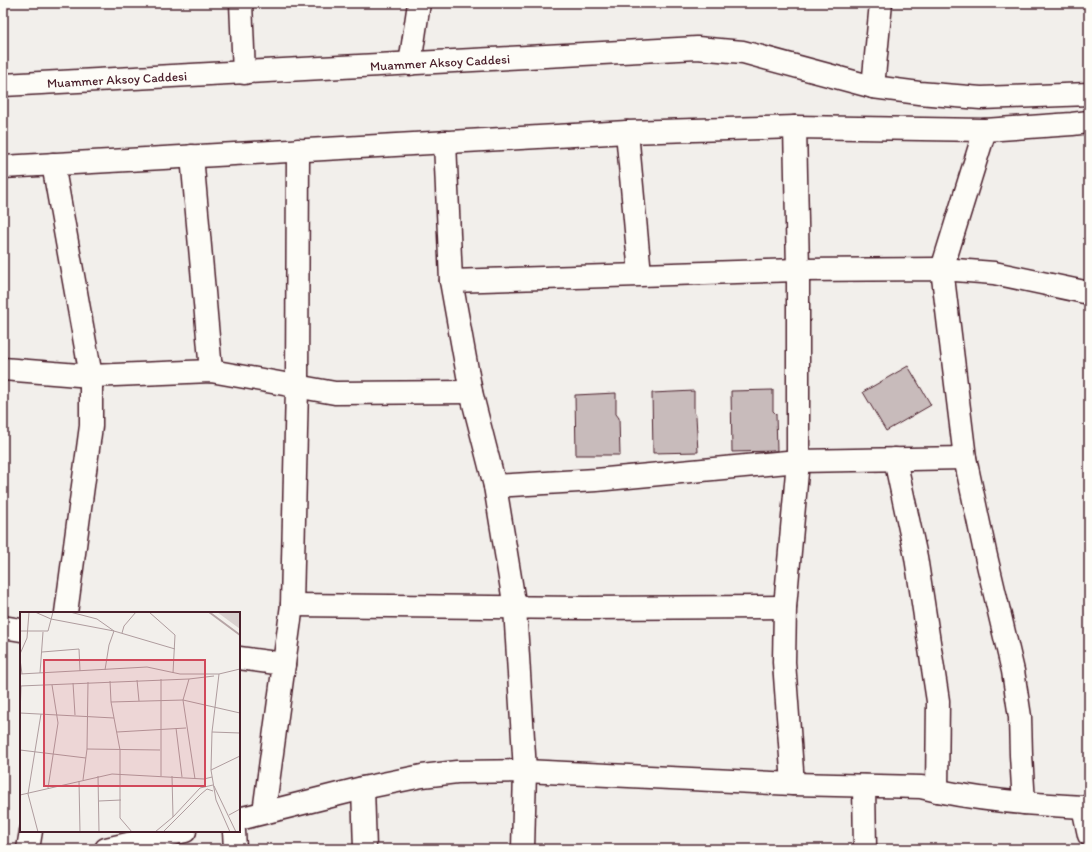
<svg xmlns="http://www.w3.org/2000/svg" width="1092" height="852" viewBox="0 0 1092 852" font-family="Itim,sans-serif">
	<rect width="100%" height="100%" fill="#f2efeb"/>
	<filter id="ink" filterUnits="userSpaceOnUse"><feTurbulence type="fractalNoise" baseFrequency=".025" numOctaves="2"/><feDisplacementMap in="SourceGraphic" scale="8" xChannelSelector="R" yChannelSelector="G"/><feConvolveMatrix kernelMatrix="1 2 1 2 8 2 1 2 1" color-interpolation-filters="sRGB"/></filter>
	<g filter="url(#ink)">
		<!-- building -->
		<g fill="#c8bbbb" stroke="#4a1f2b">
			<polygon points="908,366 931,405 886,431 863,392"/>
			<polygon points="773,390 773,411 776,414 777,451 732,452 731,391"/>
			<polygon points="694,391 694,412 696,416 698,452 653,453 652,393"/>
			<polygon points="616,393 616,414 619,418 620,455 576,455 575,395"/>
		</g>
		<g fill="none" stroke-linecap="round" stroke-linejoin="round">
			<!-- minor casing -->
			<g stroke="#4a1f2b" stroke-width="25">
				<g id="minor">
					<polyline points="241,3 244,73"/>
					<polyline points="410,64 419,3"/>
					<polyline points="873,87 881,3"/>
					<polyline points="985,130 942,269 965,458 985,552 1013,671 1020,717 1021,755 1024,803"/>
					<polyline points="627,132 640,274"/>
					<polyline points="445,142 451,281 471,392 495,486 515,608 525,771 523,849"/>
					<polyline points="192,156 211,371"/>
					<polyline points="53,164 91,376 91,426 66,613"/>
					<polyline points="451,281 798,270 942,269 994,273 1089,293"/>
					<polyline points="3,369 91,376 211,371 335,393 471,392"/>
					<polyline points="895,459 916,557 938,701 937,791"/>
					<polyline points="495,486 596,480 798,461 965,458"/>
					<polyline points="292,605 585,608 785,607"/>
					<polyline points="3,627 21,630"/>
					<polyline points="239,658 284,664"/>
					<polyline points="793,784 784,662 785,607 798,461 798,270 795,127"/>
					<polyline points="864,786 865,849"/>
					<polyline points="363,788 365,849"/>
					<polyline points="1083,807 1089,835"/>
					<polyline points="264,812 292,605 297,387 298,150"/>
					<path d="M239 819 363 788 422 776 457 772 525 771 793 784 921 787C974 800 1029 804 1083 807L1089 806"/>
					<polyline points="234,831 235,849"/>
					<polyline points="28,849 31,831"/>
					<polyline points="106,849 185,831"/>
				</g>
			</g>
			<!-- major casing -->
			<g stroke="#4a1f2b" stroke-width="25">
				<g id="major">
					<polyline points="3,85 697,48 743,52 873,87 919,93 981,98 1089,94"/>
					<polyline points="3,167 627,132 795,127 985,130 1072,124 1089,122"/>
				</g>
			</g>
			<!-- minor -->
			<use href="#minor" stroke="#fdfcf7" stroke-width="22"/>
			<!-- major -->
			<use href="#major" stroke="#fdfcf7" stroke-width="22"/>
		</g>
	</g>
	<g text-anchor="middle" stroke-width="3.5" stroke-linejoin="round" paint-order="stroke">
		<!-- street labels -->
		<g font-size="13" fill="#4a1f2b" stroke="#fdfcf7">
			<text transform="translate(440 62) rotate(-3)" y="5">Muammer Aksoy Caddesi</text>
			<text transform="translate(117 79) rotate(-3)" y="5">Muammer Aksoy Caddesi</text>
		</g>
	</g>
	<!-- overview -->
	<g transform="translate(20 612)">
		<rect width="220" height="220" fill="#f2efeb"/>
		<path d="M197 0H220V17Z" fill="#d9d0cf"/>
		<path fill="none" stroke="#b7a5a6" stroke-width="2" d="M189 0 220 23"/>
		<path fill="none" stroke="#af9c9e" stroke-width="1" d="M15 0 31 7 94 19 155 37M50 0 77 7 94 19 89 33 85 58M129 0 155 23 153 61M0 19H28L33 0M102 21 104 14 116 0M22 40 59 37 60 59M0 42 7 26 9 0M0 47 2 62M20 61 23 20M0 62 127 55 160 62H199M199 62 220 57M199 62 192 120 191 158 196 188 210 220M169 67 163 88 175 167M117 68 119 89M90 69 91 90 100 138V206L112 220M53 71 55 103M0 74 169 67 194 64M91 90 163 88 220 101M0 101 94 106M0 105 1 74M156 116 162 165M97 120 166 116M192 120 220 121M67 137 140 138M0 138 66 146M191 158 220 144M78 164 79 220M141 164V67M152 164 153 205M63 168 67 137 68 70M59 169 60 220M194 174 216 220M28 176 38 111 32 73M0 183 92 162 184 167 192 165M79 189 101 188M209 203 220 197M18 220 8 182 21 102M135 220 153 205 180 176 193 173M143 220 181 182 187 177 193 179"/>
		<path fill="#d1495b" fill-opacity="0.15" stroke="#d1495b" stroke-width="2" d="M24 48H185V174H24Z"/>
		<rect width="220" height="220" fill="none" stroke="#4a1f2b" stroke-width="2"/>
	</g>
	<!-- margin -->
	<rect width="1092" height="852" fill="none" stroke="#fdfcf7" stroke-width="16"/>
	<rect x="8" y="8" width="1076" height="836" fill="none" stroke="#4a1f2b" stroke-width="1.5" filter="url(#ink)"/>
</svg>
